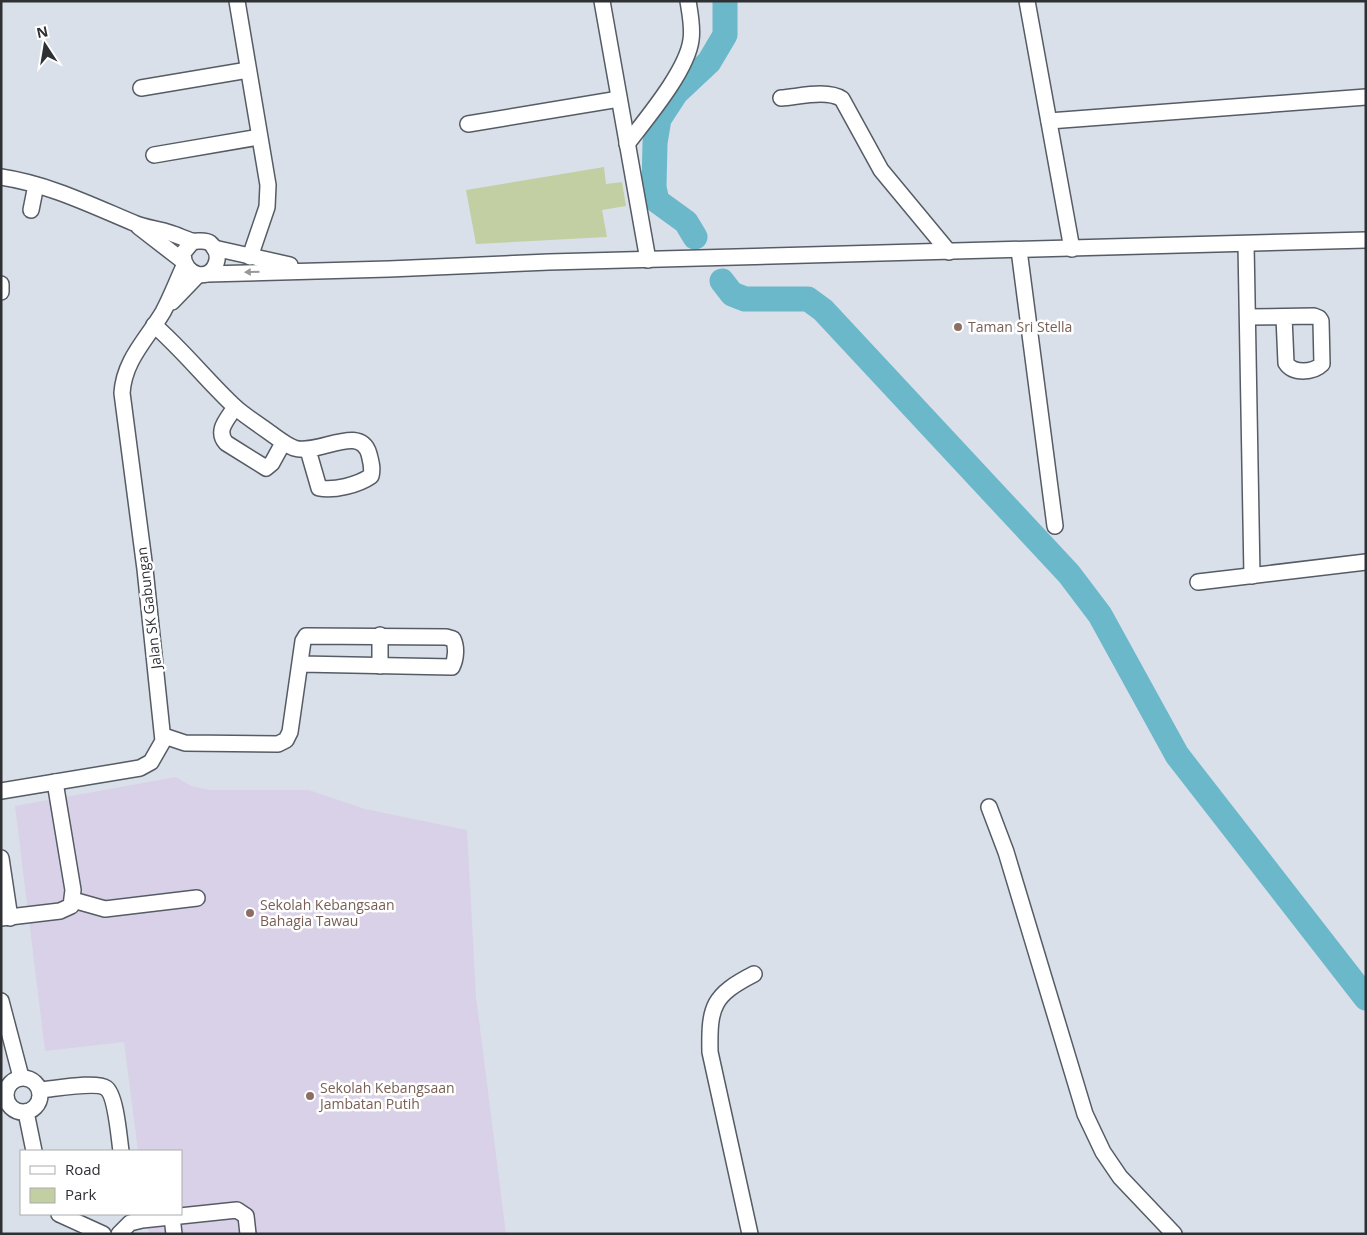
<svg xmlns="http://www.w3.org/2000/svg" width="1367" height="1235" viewBox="0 0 1367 1235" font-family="'Open Sans',sans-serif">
	<rect width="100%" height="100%" fill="#d9e0ea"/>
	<!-- education -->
	<polygon fill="#d9d1e7" points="176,777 191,786 210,790 309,790 365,809 467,830 476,996 506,1234 149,1234 146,1214 181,1214 181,1151 138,1151 124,1042 45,1051 15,806"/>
	<!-- green -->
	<polygon fill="#c2cfa2" points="604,167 606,184 622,182 626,206 602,210 607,237 476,244 466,190"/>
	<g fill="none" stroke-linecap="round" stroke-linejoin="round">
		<!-- river -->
		<g stroke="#6bb8ca" stroke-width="25">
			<polyline points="695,237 686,222 657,201 654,187 655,143 659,119 676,93 709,62 725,35 725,1"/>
			<polyline points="722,281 732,294 745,299 808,299 823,310 1069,574 1100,615 1177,755 1366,998"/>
		</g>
		<!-- minor casing -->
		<g stroke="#565c65" stroke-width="18">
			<g id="minor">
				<polyline points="237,1 268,185 267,207 250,257"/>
				<polyline points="602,1 648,260"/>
				<polyline points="1027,1 1072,249"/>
				<polyline points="141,88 248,70"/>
				<path d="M781 98C798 97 827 89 842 99L881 170 949 252"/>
				<polyline points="1049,121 1366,97"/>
				<polyline points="468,124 619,99"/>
				<path d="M627 144C646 119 687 71 691 40 693 27 690 14 688 1"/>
				<polyline points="154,155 259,137"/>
				<path d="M1 177C48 184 91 205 134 223 145 228 159 229 170 233 177 235 185 239 192 241 198 242 204 239 210 243 215 247 218 254 217 260 213 283 183 278 183 253L193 241"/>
				<polyline points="31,210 36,185"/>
				<polyline points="139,227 183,261"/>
				<polyline points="1246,244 1252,576"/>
				<polyline points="214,248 290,265"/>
				<polyline points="1019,250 1055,526"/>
				<polyline points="207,274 389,269 549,262 1366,240"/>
				<polyline points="1,284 1,292"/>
				<polyline points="172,302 198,275"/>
				<path d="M1248 317 1314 316 1319 318 1321 321 1322 364C1313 373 1293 374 1286 363L1284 317"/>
				<path d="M154 325C183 350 207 381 235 407 244 415 255 422 266 430 275 436 284 444 294 448 318 456 360 423 369 454 371 462 373 468 371 476 358 485 334 491 319 488L308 450"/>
				<path d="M235 407C228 419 215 430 226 443L266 468 272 463 283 443"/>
				<polyline points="1198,582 1366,562"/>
				<polyline points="380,666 380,635"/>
				<path d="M164 736 185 743 278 744 286 740 290 732 303 641 306 636 446 637 453 639C457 647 456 659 452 667L301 664"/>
				<path d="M1 791 140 768 151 762 163 741 145 569 122 393C124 360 147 339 163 312 171 297 177 281 184 266"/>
				<polyline points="989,807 1006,852 1085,1114 1103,1152 1120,1177 1174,1234"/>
				<polyline points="1,858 10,918"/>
				<polyline points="73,900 105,909 197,898"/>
				<polyline points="1,918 60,911 71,906 73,890 55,782"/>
				<polyline points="1,1001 21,1077"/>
				<circle cx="23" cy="1095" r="17"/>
				<path d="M40 1090C54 1089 96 1081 106 1088 116 1095 119 1138 121 1151"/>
				<polyline points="26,1112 34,1151"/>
				<polyline points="59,1214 103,1234"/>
				<polyline points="172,1217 174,1234"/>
				<polyline points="119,1234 130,1223 142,1220 237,1210 246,1216 248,1234"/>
				<path d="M750 1234 710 1052C709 1006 713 995 754 974"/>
			</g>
		</g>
		<!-- minor -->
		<use href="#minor" stroke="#fff" stroke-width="15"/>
	</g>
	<!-- one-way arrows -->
	<defs><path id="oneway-solid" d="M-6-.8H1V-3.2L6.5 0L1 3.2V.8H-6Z" transform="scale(1.25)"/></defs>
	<use fill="#96989a" href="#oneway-solid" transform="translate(252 272) rotate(178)"/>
	<!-- markers -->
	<g fill="#8d6e63" stroke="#fff" stroke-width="2">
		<circle cx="958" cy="327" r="5"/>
		<circle cx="250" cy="913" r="5"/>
		<circle cx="310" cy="1096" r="5"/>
	</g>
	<g text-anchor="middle" stroke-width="5" stroke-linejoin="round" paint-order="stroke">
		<!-- education labels -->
		<g font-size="14" fill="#785e54" stroke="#fff" text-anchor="start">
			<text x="968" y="332">Taman Sri Stella</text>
			<text x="260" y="910">Sekolah Kebangsaan<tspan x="260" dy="16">Bahagia Tawau</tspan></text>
			<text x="320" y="1093">Sekolah Kebangsaan<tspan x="320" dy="16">Jambatan Putih</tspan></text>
		</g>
		<!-- street labels -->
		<g font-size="14" fill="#2e3034" stroke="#fff">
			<text transform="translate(149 608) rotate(-97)" y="5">Jalan SK Gabungan</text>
		</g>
	</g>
	<!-- border -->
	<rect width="1367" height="1235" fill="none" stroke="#2e3034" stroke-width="5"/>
	<!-- legend -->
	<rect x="20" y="1150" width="162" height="65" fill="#ffffff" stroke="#abacae"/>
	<rect x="30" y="1166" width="25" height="8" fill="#ffffff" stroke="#abacae"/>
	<text x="65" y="1175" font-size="15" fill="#2e3034">Road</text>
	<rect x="30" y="1188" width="25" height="15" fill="#c2cfa2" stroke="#abacae"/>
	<text x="65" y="1200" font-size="15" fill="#2e3034">Park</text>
	<!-- north arrow -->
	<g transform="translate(45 45) rotate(348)" stroke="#ffffff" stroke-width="4" paint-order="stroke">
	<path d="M0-4L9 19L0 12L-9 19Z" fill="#2e3034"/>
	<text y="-8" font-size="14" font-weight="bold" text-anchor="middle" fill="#2e3034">N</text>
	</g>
</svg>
